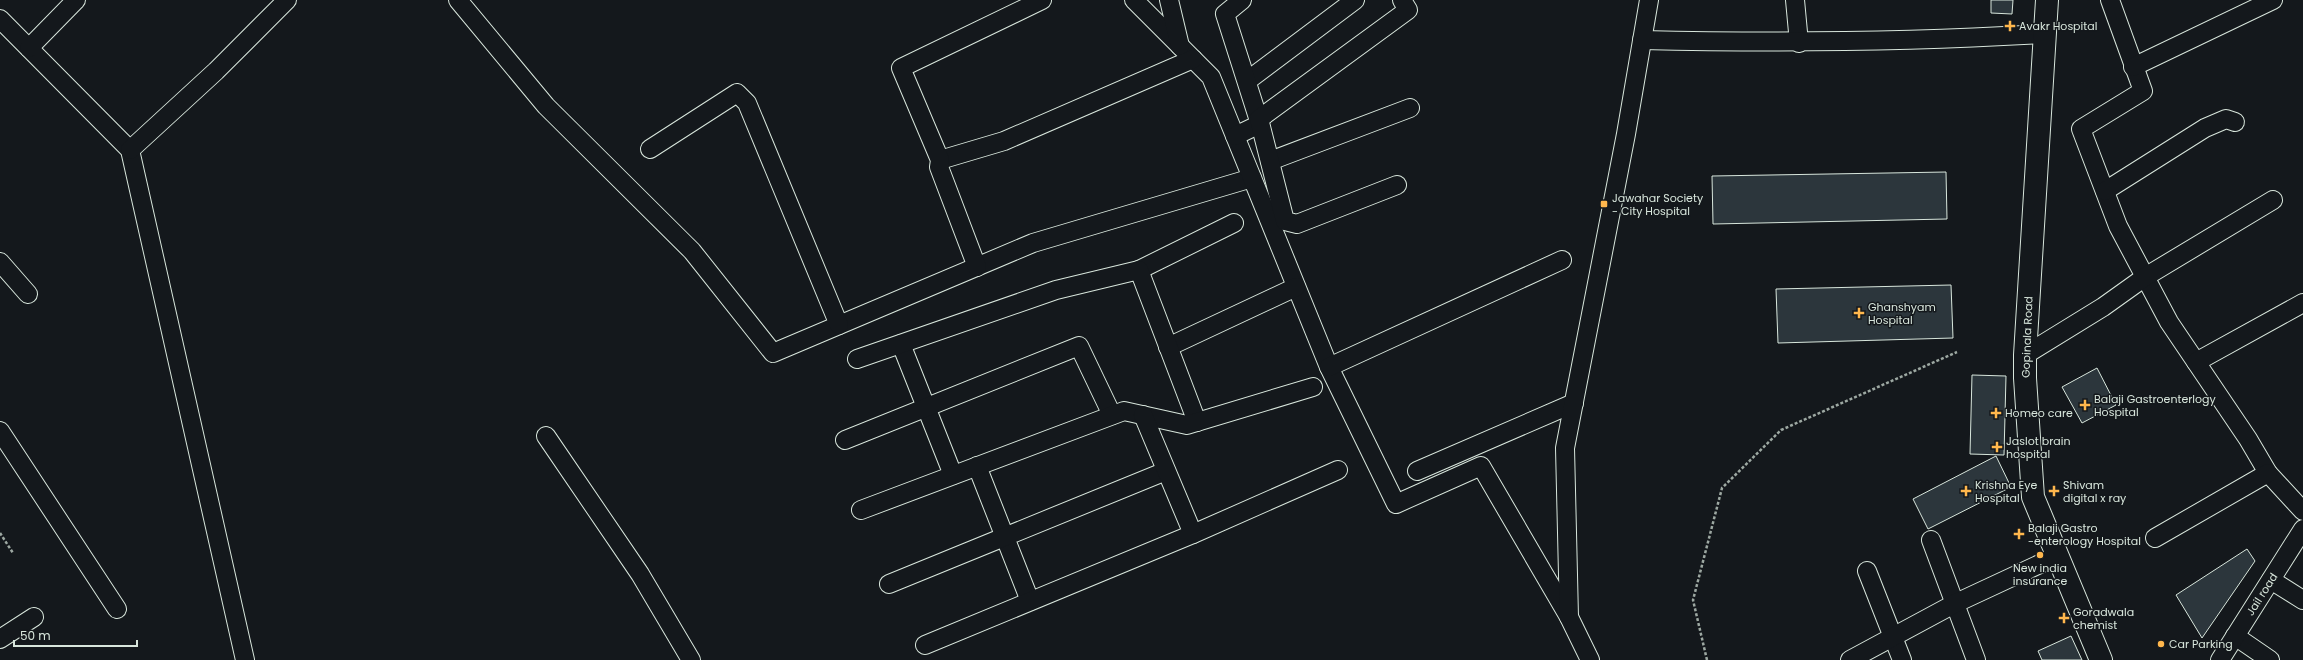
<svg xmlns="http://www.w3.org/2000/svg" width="2303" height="660" viewBox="0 0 2303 660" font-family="Poppins,sans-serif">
	<rect width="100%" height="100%" fill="#14181c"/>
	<!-- building -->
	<g fill="#2c363c" stroke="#d8e6dc">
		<polygon points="1991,0 2013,0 2012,14 1991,13"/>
		<polygon points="1946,172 1947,219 1713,224 1712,176"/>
		<polygon points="1951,285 1953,338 1778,343 1776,289"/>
		<polygon points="2097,368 2116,405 2082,423 2062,387"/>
		<polygon points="1972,375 2006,376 2004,455 1970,454"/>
		<polygon points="1996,456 2011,487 1928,529 1913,499"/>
		<polygon points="2247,549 2255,561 2202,638 2176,595"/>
		<polygon points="2071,636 2082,660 2042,660 2038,651"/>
	</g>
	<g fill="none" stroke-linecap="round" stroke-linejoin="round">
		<!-- minor casing -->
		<g stroke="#d8e6dc" stroke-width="20">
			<g id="minor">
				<polyline points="458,0 546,106 692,251 773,353 1033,243 1252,178"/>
				<polyline points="1134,0 1211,77 1329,367 1396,504 1481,466 1569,617"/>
				<polyline points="1169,0 1180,46"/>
				<polyline points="1795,0 1799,43"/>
				<polyline points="2110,0 2143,91 2081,129 2118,226 2169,322 2248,439 2268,473 2303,511"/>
				<polyline points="0,19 130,150 245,660"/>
				<path d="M1642 40C1776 43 1909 42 2043 34"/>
				<polyline points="29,48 76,0"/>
				<polyline points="2133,67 2273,0"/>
				<polyline points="1247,81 1355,0"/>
				<polyline points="1235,136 1260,124 1225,14 1242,0"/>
				<polyline points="650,149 737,93 747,103 839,325"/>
				<polyline points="130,150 216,71 287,0"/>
				<polyline points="940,160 1004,141 1193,59"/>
				<polyline points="1270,161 1410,108"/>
				<polyline points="1397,185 1297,224 1285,221 1259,119 1408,10 1402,0"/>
				<polyline points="2105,191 2205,128 2226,119 2235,122"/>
				<polyline points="0,262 28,294"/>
				<polyline points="977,267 939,167 940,160 901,68 1042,0"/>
				<polyline points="1139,270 1234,223"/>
				<polyline points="901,344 953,475"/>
				<polyline points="1168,347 1296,287"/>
				<polyline points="2025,355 2103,307 2145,277 2273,200"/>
				<polyline points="857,359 1056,290 1139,270 1197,422"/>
				<polyline points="2196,362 2303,303"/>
				<polyline points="1329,367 1562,260"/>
				<polyline points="0,431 117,609"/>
				<polyline points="546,436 640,574 691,660"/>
				<polyline points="845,440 1079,346 1112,415"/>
				<polyline points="977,466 1030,601"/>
				<polyline points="1417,471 1574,403"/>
				<polyline points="861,510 1124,411 1187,425 1313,387"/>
				<polyline points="1193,534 1338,470"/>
				<polyline points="2155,538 2268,473"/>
				<polyline points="1931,540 1976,660"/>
				<polyline points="1867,571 1902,660"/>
				<polyline points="2271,580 2303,600"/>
				<polyline points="889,584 1166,471"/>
				<polyline points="2235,636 2270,660"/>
				<polyline points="0,639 34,617"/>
				<polyline points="925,645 1193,534 1143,415"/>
				<polyline points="1590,660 1569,617 1565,448 1626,134 1649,0"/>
				<polyline points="1850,660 1954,604 2057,556"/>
				<path id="s1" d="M2220 660 2303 529"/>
			</g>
		</g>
		<!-- major casing -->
		<g stroke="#d8e6dc" stroke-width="24">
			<polyline id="major" points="2047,0 2025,355 2025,378 2033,497 2101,660"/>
		</g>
		<!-- path -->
		<g stroke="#9da8a2" stroke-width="2.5" stroke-dasharray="3 2" stroke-linecap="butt">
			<polyline points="0,533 13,553"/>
			<polyline points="1707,660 1693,600 1722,488 1781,430 1957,352"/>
		</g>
		<!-- minor -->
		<use href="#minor" stroke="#14181c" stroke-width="18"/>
		<!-- major -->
		<use href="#major" stroke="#14181c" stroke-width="22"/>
	</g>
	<!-- markers -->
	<g fill="#ffb74d" stroke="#14181c" stroke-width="1.5">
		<path d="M2008 20h4v4h4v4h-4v4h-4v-4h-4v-4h4z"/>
		<rect x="1600" y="200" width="8" height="8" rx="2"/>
		<path d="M1857 307h4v4h4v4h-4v4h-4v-4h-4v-4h4z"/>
		<path d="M2083 399h4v4h4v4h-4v4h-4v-4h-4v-4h4z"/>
		<path d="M1994 407h4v4h4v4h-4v4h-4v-4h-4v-4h4z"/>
		<path d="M1995 441h4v4h4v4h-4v4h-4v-4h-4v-4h4z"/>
		<path d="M1964 485h4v4h4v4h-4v4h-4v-4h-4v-4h4z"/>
		<path d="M2052 485h4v4h4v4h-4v4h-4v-4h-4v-4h4z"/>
		<path d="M2017 528h4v4h4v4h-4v4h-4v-4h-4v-4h4z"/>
		<circle cx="2040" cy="555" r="4"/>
		<path d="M2062 612h4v4h4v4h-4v4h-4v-4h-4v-4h4z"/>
		<circle cx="2161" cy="644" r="4"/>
	</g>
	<g text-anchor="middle" stroke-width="3" stroke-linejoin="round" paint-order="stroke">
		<!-- poi labels -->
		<g font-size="11" fill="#d8e6dc" stroke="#14181c" text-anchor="start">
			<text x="2019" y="30">Avakr Hospital</text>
			<text x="1612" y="202">Jawahar Society<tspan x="1612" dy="13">- City Hospital</tspan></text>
			<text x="1868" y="311">Ghanshyam<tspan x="1868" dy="13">Hospital</tspan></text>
			<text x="2094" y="403">Balaji Gastroenterlogy<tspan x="2094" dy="13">Hospital</tspan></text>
			<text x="2005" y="417">Homeo care</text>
			<text x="2006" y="445">Jaslot brain<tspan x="2006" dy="13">hospital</tspan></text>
			<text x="1975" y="489">Krishna Eye<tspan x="1975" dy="13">Hospital</tspan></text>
			<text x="2063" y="489">Shivam<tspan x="2063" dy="13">digital x ray</tspan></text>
			<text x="2028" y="532">Balaji Gastro<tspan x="2028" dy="13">-enterology Hospital</tspan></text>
			<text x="2040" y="572" text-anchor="middle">New india<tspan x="2040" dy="13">insurance</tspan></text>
			<text x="2073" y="616">Goradwala<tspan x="2073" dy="13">chemist</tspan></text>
			<text x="2169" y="648">Car Parking</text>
		</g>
		<!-- street labels -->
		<g font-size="11" fill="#d8e6dc" stroke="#14181c">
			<text transform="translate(2027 337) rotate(-88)" y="4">Gopinala Road</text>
			<text dy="4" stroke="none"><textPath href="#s1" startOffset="78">Jail road</textPath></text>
		</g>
	</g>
	<!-- scale -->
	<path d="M14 640v6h123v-6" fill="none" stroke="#d8e6dc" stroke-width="2"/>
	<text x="20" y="640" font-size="12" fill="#d8e6dc" stroke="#14181c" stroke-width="3" paint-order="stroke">50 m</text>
</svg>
